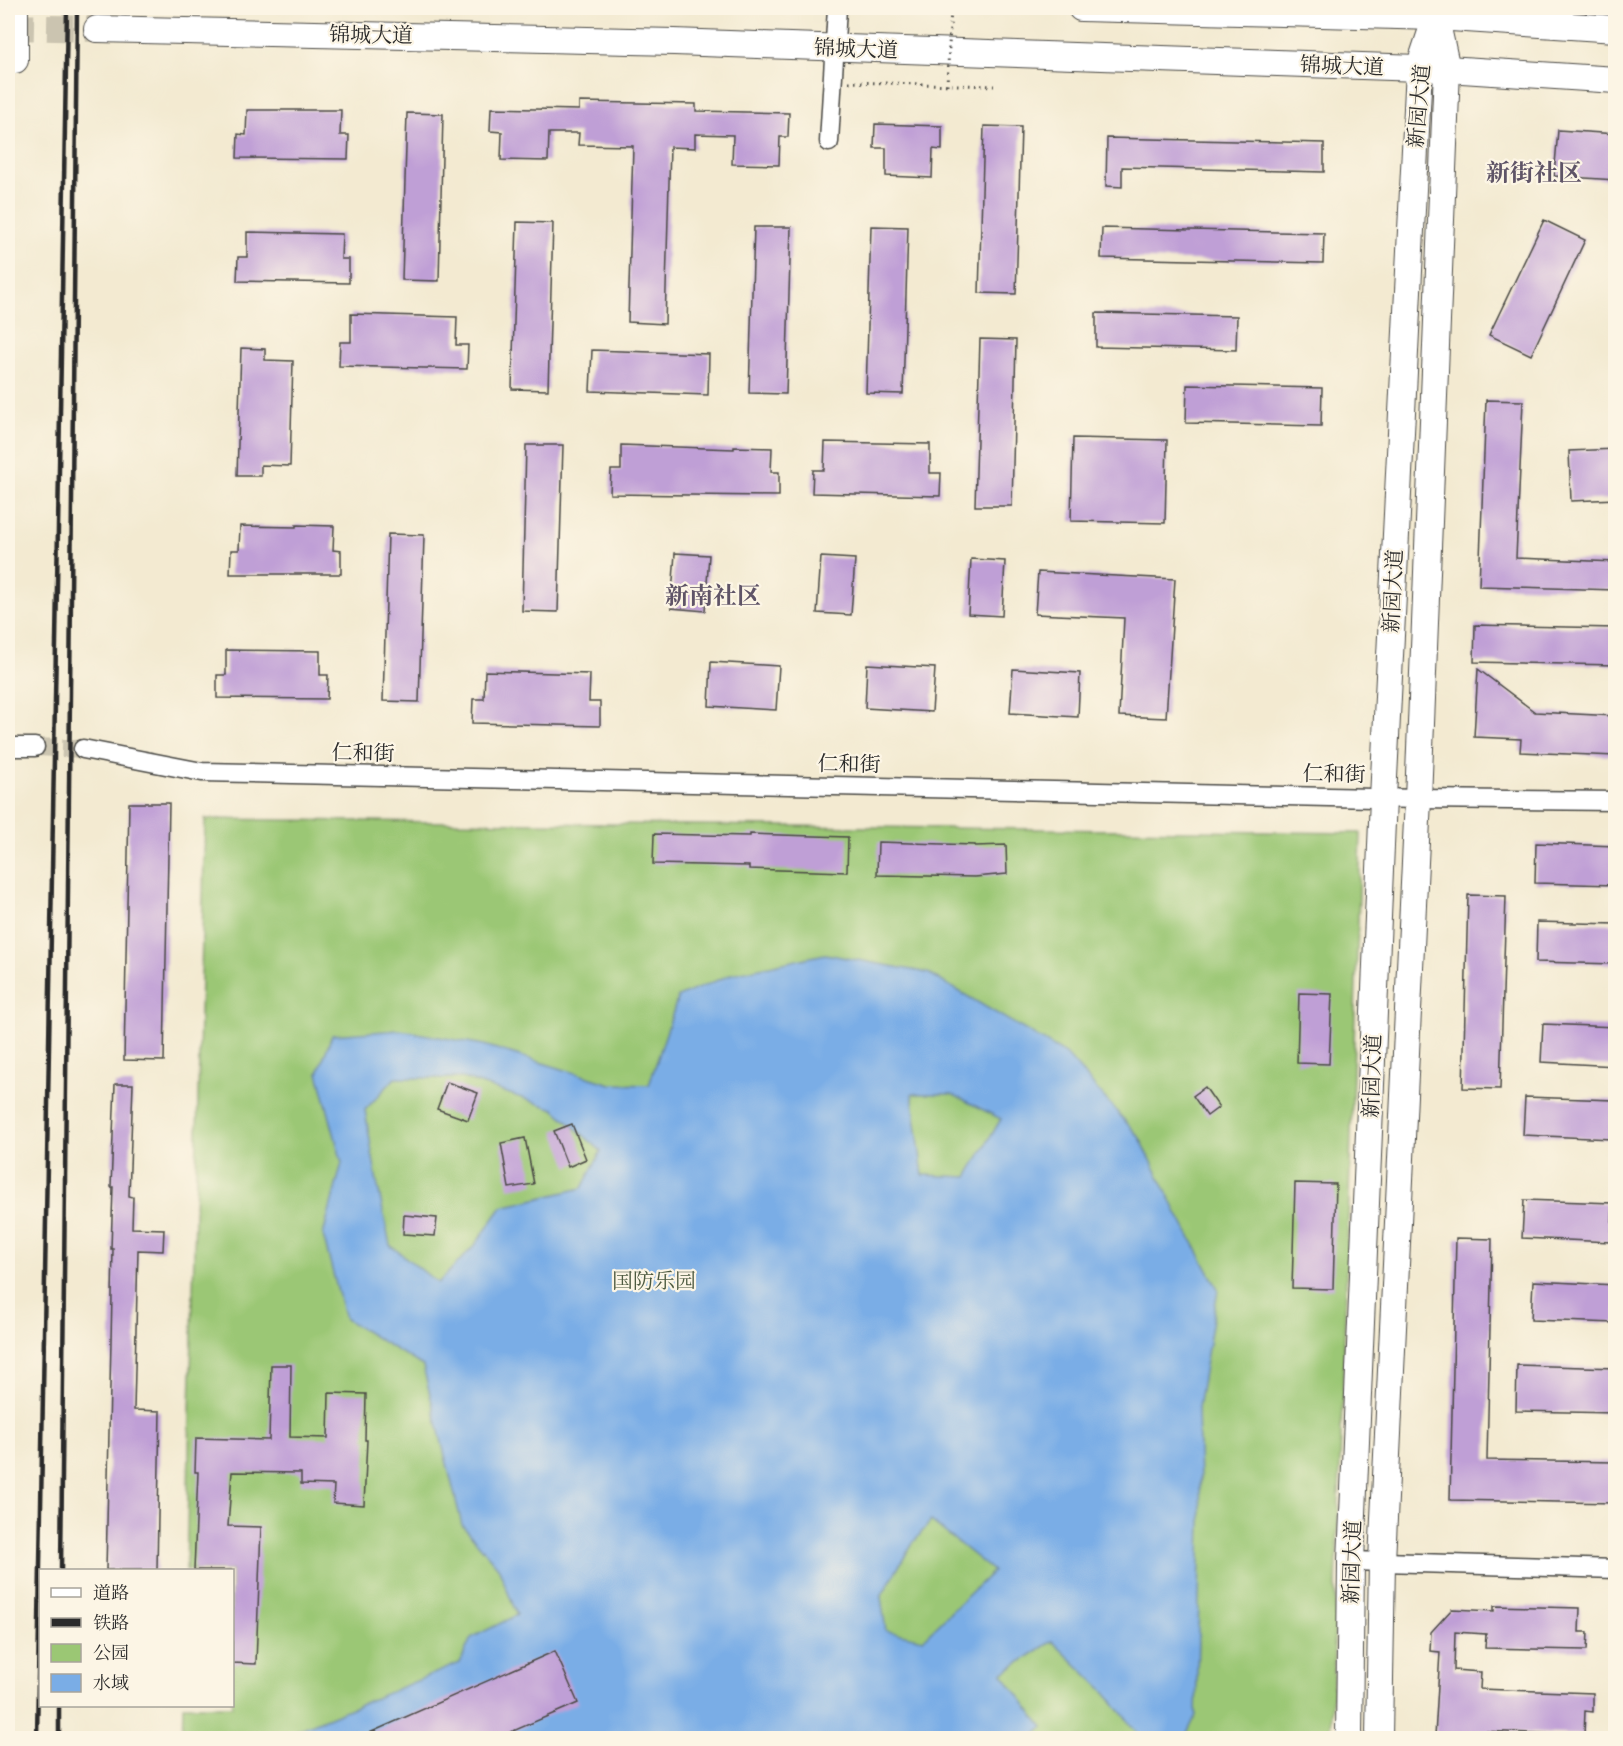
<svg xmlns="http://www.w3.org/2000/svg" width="1623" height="1746" viewBox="0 0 1623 1746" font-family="'Sorts Mill Goudy','Noto Serif SC',serif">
	<rect width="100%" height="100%" fill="#fcf5e5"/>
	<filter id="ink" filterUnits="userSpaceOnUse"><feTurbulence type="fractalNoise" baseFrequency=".0167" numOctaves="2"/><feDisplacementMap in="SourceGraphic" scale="12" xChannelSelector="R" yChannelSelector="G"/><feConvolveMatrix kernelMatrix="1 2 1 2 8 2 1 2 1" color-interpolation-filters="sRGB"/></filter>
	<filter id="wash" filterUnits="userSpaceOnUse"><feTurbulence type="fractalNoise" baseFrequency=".008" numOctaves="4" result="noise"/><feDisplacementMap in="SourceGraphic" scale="24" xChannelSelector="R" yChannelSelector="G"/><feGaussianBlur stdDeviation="1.35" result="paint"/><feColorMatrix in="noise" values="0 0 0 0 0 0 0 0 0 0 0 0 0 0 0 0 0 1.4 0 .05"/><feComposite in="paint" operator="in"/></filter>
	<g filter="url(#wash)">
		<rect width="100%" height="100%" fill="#f3ead1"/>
		<!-- green -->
		<polygon fill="#9bc774" stroke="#637950" stroke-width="1.5" points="205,819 1361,833 1331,1738 182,1738 183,1706 232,1706 232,1570 186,1570"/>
		<!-- water -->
		<path fill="#7aade6" stroke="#526c88" stroke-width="1.5" fill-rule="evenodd" d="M825 954 928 973 1066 1054 1140 1138 1177 1213 1218 1289 1198 1408 1201 1520 1196 1715 1185 1738H1141L1106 1693 1052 1641 1002 1674 1043 1727 1033 1738H279L460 1663 471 1638 517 1615 498 1567 462 1525 423 1366 345 1319 323 1235 342 1163 318 1073 332 1035 400 1030 484 1045 611 1084 649 1085 678 997 732 974ZM395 1078H463L554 1109 601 1151 582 1188 502 1207 475 1245 438 1283 390 1245 377 1182 365 1110ZM912 1094H952L1001 1119 967 1177 923 1175ZM931 1521 993 1571 923 1639 886 1631 881 1597 912 1544Z"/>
		<g id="blocks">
			<!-- building -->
			<g fill="#bf9fd6">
				<polygon points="579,102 696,104 696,111 789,113 788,137 780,137 779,165 732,164 733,135 695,134 695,148 670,147 665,324 628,322 633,146 578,145 579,133 549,133 548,161 501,160 502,132 490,131 491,108 579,110"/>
				<polygon points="247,110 341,110 340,135 349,135 348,159 237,158 238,134 246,135"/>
				<polygon points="407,113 443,114 439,281 402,280"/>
				<polygon points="875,124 942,126 942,150 933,149 932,178 886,176 886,148 874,148"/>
				<polygon points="984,126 1021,127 1016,294 979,293"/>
				<polygon points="1558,130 1616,134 1616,180 1554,176"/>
				<polygon points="1107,138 1324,143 1324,172 1122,167 1122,187 1106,186"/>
				<polygon points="1544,220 1585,240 1531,355 1489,335"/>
				<polygon points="517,222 553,223 548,390 512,389"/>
				<polygon points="871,226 908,227 903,394 866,393"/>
				<polygon points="754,227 791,227 786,394 749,393"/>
				<polygon points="1102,228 1324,233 1323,263 1101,258"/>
				<polygon points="247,232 342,234 341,259 349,259 349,283 237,281 238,257 247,257"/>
				<polygon points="1096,313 1237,316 1236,350 1096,347"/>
				<polygon points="351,314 457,317 456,345 468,345 467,369 339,366 340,342 351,342"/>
				<polygon points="980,339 1016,340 1012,506 975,506"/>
				<polygon points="241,348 265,349 265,360 293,361 290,466 261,465 261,476 237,476"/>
				<polygon points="592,350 709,354 708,395 590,391"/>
				<polygon points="1187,385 1322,388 1321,426 1186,423"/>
				<polygon points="1486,400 1523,401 1516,558 1616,562 1616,590 1479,586"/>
				<polygon points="1073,438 1167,440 1165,523 1071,521"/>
				<polygon points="825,442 930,444 930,473 941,473 940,496 812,493 813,470 824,470"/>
				<polygon points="526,445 563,445 558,612 522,611"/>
				<polygon points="621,445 734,449 734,447 772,448 771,472 779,472 779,496 610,494 611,470 621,470"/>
				<polygon points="1616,449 1616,499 1571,501 1569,451"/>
				<polygon points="296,525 334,526 333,550 341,551 341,574 230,574 231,550 239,550 240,526 296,527"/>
				<polygon points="388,534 424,535 419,702 383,701"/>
				<polygon points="675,553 709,555 705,611 671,608"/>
				<polygon points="821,557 855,559 851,615 817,613"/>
				<polygon points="971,559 1005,561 1002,616 968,614"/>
				<polygon points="1038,572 1175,579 1166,718 1119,716 1124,618 1035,614"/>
				<polygon points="1475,625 1616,628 1616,665 1474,662"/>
				<polygon points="226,650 320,651 320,675 328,675 327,699 217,698 217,675 226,675"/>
				<polygon points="711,662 779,666 776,710 709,706"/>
				<polygon points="867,664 935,668 932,712 865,708"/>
				<polygon points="1013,669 1080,673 1078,717 1010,713"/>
				<polygon points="1478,669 1535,712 1616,716 1616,756 1520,752 1521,739 1474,737"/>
				<polygon points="485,671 590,674 589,702 600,702 600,726 472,723 473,699 484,699"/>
				<polygon points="129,803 169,803 164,1061 124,1060"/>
				<polygon points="654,834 750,836 750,834 848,837 847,872 749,869 749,866 653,864"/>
				<polygon points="878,842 975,845 975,846 1006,845 1007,874 975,877 877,875"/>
				<polygon points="1536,843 1616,846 1616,885 1535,883"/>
				<polygon points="1468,895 1506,896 1500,1089 1463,1088"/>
				<polygon points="1537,922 1616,924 1616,964 1536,962"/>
				<polygon points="1299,993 1332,994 1329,1064 1297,1063"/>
				<polygon points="1543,1024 1616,1027 1616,1066 1541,1062"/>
				<polygon points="447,1082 478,1093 468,1120 437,1109"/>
				<polygon points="115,1084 133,1084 129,1196 133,1197 132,1228 164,1229 163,1251 138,1250 134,1410 160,1411 157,1570 106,1570 113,1249 111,1249 113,1187 111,1187"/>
				<polygon points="1205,1087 1219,1107 1207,1116 1193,1096"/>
				<polygon points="1525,1097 1614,1100 1612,1139 1523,1135"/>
				<polygon points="572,1124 586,1159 568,1167 554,1131"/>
				<polygon points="525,1138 534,1184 509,1188 501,1143"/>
				<polygon points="1295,1183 1336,1184 1333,1289 1292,1288"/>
				<polygon points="1524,1200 1613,1203 1611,1242 1522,1238"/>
				<polygon points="404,1215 437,1218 435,1236 403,1234"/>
				<polygon points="1456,1238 1492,1239 1487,1460 1616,1462 1616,1503 1450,1500"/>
				<polygon points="1533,1281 1616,1285 1616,1323 1531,1320"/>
				<polygon points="271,1365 291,1365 290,1437 328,1438 329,1393 366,1394 365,1440 367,1440 364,1505 333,1503 334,1485 301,1484 301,1473 232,1472 228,1526 261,1527 256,1664 232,1663 232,1570 194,1570 198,1472 195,1472 196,1438 269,1440"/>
				<polygon points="1517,1365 1616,1368 1616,1413 1516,1411"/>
				<polygon points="1494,1606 1580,1608 1579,1632 1588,1632 1587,1650 1485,1648 1486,1634 1455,1632 1454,1670 1481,1672 1480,1689 1593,1693 1593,1712 1585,1711 1584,1735 1478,1731 1477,1738 1440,1738 1440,1737 1435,1736 1440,1652 1430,1651 1431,1632 1452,1609 1494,1611"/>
				<polygon points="555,1651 578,1703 497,1738 358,1738"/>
			</g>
		</g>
	</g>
	<g filter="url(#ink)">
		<use href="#blocks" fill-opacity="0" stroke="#494844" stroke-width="1.5"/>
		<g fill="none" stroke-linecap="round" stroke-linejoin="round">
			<!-- street-tunnel -->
			<polyline stroke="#cbc4b0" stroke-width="18" stroke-dasharray="18 9" stroke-linecap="butt" points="35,747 83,749"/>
			<!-- secondary-tunnel -->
			<polyline stroke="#cbc4b0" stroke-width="26" stroke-dasharray="26 13" stroke-linecap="butt" points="8,27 97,29"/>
			<!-- street casing -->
			<g stroke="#494844" stroke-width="21">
				<g id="street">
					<polyline points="829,142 837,8"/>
					<polyline points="8,747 35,747"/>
					<polyline points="83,749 202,772 1418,799 1616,801"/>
					<polyline points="1351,1561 1616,1569"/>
				</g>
			</g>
			<!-- secondary casing -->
			<g stroke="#494844" stroke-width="28">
				<g id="secondary">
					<polyline points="1081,8 1436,17 1616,29"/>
					<polyline points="97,29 674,42 1447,69 1616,80"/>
					<polyline points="8,61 15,60 15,8"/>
					<polyline points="1349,1738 1351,1561 1383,798 1419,68 1436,17"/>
					<polyline points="1379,1738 1382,1561 1418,799 1447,69 1436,19"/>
				</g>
			</g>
			<!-- path -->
			<polyline stroke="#494844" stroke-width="3" stroke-dasharray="1.5 4.5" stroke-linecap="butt" points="849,82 994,86"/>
			<!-- street -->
			<use href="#street" stroke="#fff" stroke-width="18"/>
			<!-- secondary -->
			<use href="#secondary" stroke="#fff" stroke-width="26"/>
			<!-- rail -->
			<g stroke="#2b2b2b" stroke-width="4.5">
				<polyline points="61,1570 77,8"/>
				<polyline points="37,1738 67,8"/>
				<polyline points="59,1738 59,1706"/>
			</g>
			<!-- path-bridge -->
			<polyline stroke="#494844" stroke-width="3" stroke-dasharray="1.5 4.5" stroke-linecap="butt" points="947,85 951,8"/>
		</g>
	</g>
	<g text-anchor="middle" stroke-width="4.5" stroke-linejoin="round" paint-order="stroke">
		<!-- street labels -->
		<g font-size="21" fill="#2b2b2b" stroke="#fcf5e5">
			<text transform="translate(371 35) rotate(1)" y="7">锦城大道</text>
			<text transform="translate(856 49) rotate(2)" y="7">锦城大道</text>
			<text transform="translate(1342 66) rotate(2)" y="7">锦城大道</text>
			<text transform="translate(1419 106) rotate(-85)" y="7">新园大道</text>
			<text transform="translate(1393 591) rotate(-87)" y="7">新园大道</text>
			<text transform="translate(363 753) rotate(1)" y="7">仁和街</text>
			<text transform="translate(849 764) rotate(1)" y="7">仁和街</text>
			<text transform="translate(1334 774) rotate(1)" y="7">仁和街</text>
			<text transform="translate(1372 1076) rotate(-88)" y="7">新园大道</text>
			<text transform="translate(1352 1562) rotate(-88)" y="7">新园大道</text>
		</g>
		<!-- park labels -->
		<g font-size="21" fill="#4d5a41" stroke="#fcf5e5">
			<text x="654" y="1288">国防乐园</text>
		</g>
		<!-- quarter labels -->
		<g font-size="24" font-weight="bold" fill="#5f5467" stroke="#fcf5e5">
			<text x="1534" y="181">新街社区</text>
			<text x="713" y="604">新南社区</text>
		</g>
	</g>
	<!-- margin -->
	<rect width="1623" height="1746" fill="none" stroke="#fcf5e5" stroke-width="30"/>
	<!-- legend -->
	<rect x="39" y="1569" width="195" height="138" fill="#fcf5e5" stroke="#a8a49b" stroke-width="1.5"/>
	<rect x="51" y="1588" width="30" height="9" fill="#ffffff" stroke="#a8a49b" stroke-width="1.5"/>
	<text x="93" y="1599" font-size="18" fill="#2b2b2b">道路</text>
	<rect x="51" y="1618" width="30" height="9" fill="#2b2b2b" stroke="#a8a49b" stroke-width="1.5"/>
	<text x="93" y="1629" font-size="18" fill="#2b2b2b">铁路</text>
	<rect x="51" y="1644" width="30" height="18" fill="#9bc774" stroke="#a8a49b" stroke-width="1.5"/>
	<text x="93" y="1659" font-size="18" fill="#2b2b2b">公园</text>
	<rect x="51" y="1674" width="30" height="18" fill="#7aade6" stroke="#a8a49b" stroke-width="1.5"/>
	<text x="93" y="1689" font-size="18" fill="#2b2b2b">水域</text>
</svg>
